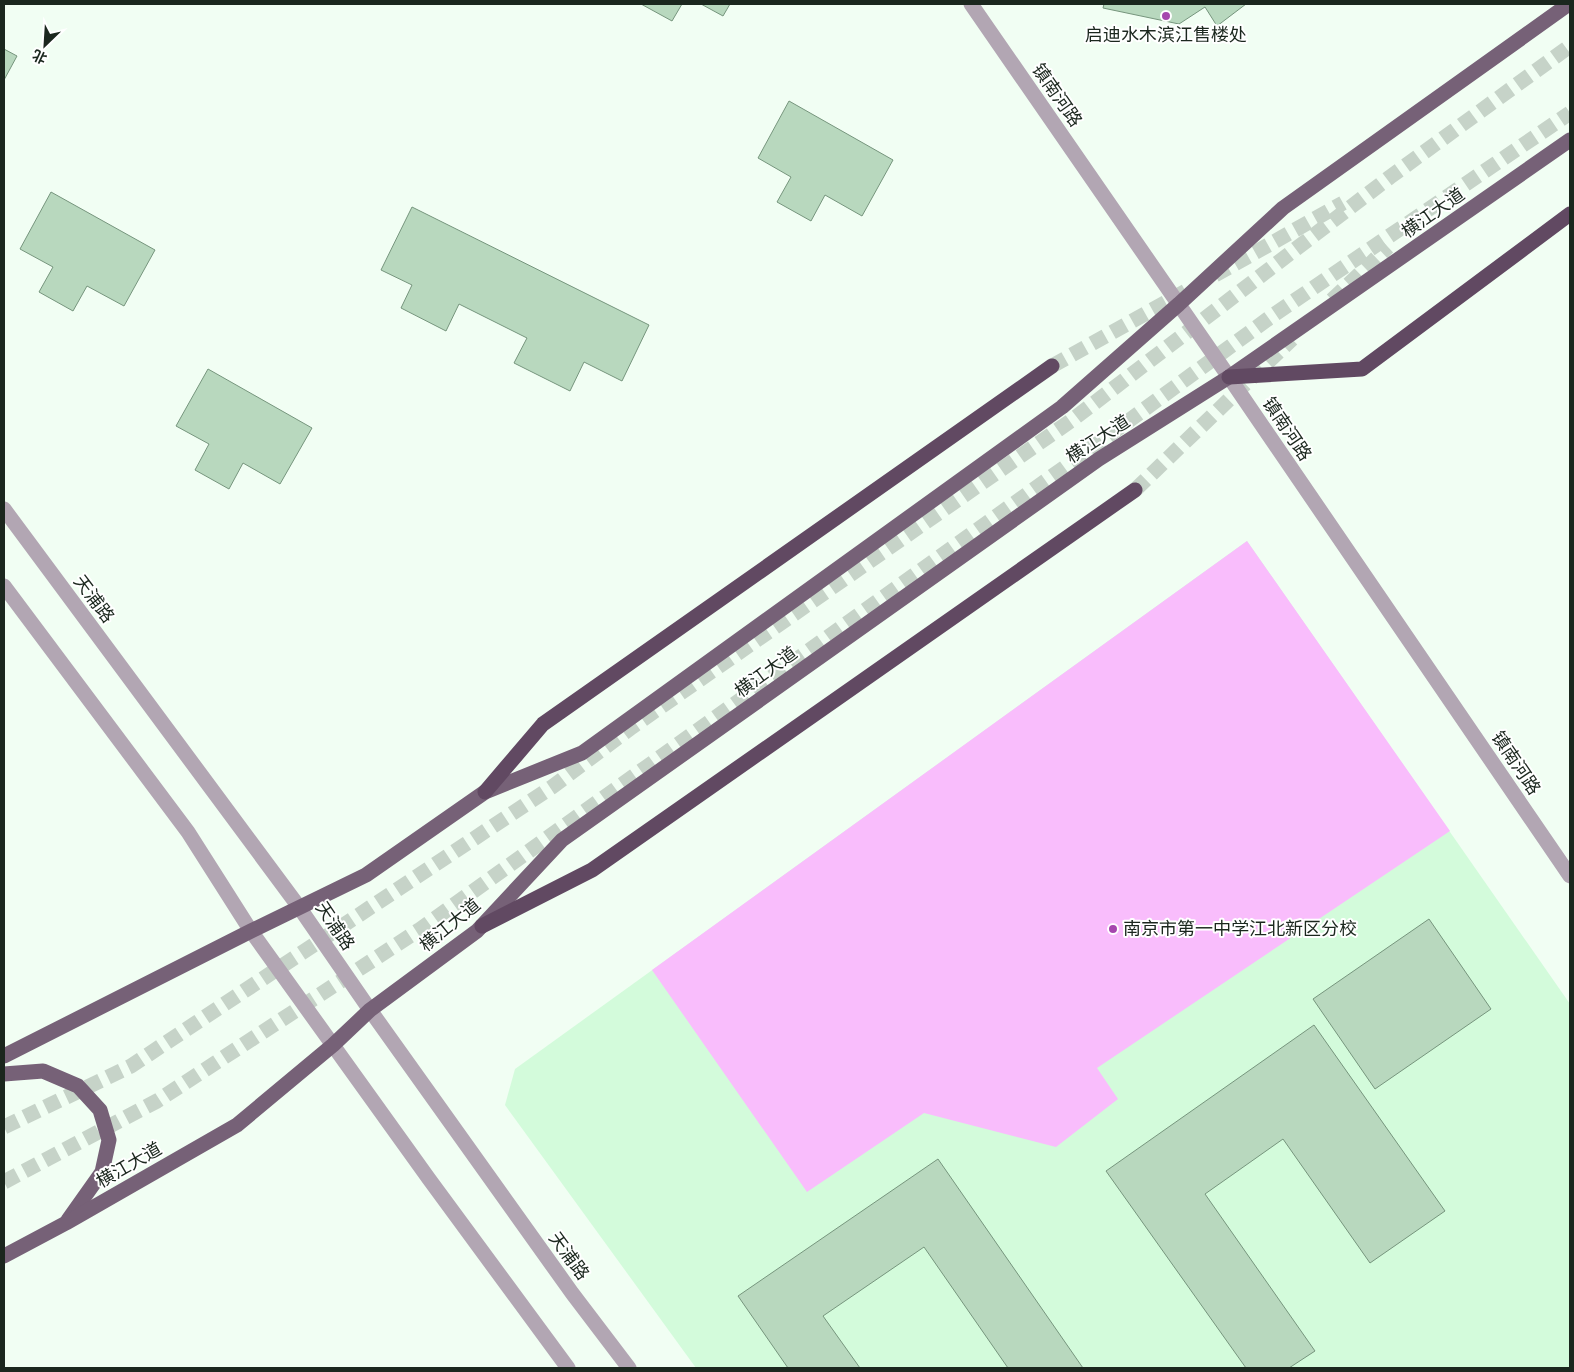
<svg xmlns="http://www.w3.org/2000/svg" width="1574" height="1372" viewBox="0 0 1574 1372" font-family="'Alegreya Sans','Noto Sans SC',sans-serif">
	<rect width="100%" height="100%" fill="#f1fef3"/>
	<!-- built -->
	<polygon fill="#d3fbdb" points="1247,541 1570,1004 1570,1368 696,1368 505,1105 515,1069"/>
	<!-- green -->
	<polygon fill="#f9bdfc" points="1247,541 1450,831 1097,1068 1118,1099 1056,1147 924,1113 807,1192 652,970"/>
	<!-- building -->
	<g fill="#b8d8be" stroke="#76957d">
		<polygon points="641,4 682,4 672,21"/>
		<polygon points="701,4 730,4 723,16"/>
		<polygon points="1104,4 1246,4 1217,26 1205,7 1179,24 1103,8"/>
		<polygon points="4,49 17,56 4,80"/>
		<polygon points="789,101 893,160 862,216 825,195 811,221 777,202 791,177 758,158"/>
		<polygon points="51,192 155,250 124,306 87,286 73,311 39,292 53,267 20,249"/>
		<polygon points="412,207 649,325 622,381 584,362 570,391 514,363 527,338 459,304 446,331 401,308 412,285 381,270"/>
		<polygon points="208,369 312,428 280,484 243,463 229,489 195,470 209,444 176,426"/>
		<polygon points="1429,919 1491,1009 1375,1089 1313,999"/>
		<polygon points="1314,1025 1445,1211 1370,1263 1283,1139 1205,1194 1315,1351 1289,1368 1246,1368 1106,1171"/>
		<polygon points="938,1159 1083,1368 1008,1368 924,1247 823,1316 860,1368 788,1368 738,1296"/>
	</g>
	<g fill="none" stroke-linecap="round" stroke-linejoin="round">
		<!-- highway-tunnel -->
		<g stroke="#c6d3c8" stroke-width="15" stroke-dasharray="15 8" stroke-linecap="butt">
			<polyline points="1215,275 1343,203"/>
			<polyline points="1332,300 1388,247"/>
			<polyline points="1052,366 1186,291"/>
			<polyline points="1135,490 1292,339"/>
			<polyline points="4,1127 131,1066 552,787 632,727 1072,420 1390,177 1570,46"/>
			<polyline points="4,1182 157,1101 419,930 1086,452 1272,316 1570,113"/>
		</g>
		<!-- minor -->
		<g stroke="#b2a6b3" stroke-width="15">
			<polyline points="971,4 1229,377 1570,876"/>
			<polyline points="4,509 299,907 370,1010 572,1293 629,1368"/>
			<polyline points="4,586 188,832 251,931 429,1179 568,1368"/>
		</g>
		<!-- major -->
		<g stroke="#766177" stroke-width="15">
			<polyline points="4,1056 251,931 366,875 485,792 582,753 1062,407 1179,304 1283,208 1569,4"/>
			<polyline points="4,1074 43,1071 78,1086 100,1110 109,1140 102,1172 68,1220"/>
			<polyline points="4,1256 66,1223 237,1125 333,1045 370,1010 477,931 562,840 1099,459 1229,377 1570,140"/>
		</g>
		<!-- highway -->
		<g stroke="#614962" stroke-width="15">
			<polyline points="1229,377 1362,369 1570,214"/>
			<polyline points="485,792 543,724 1052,366"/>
			<polyline points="482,926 592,870 1135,490"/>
		</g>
	</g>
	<!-- markers -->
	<g fill="#a646ae" stroke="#fff" stroke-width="2">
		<circle cx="1166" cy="16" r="5"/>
		<circle cx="1113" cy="929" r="5"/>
	</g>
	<g text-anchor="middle" stroke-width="4" stroke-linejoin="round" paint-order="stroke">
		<!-- poi labels -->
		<g font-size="18" fill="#1b271e" stroke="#fff">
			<text x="1166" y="41">启迪水木滨江售楼处</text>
			<text x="1123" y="935" text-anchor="start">南京市第一中学江北新区分校</text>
		</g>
		<!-- street labels -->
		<g font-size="18" fill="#1b271e" stroke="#fff">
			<text transform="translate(1057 95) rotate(55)" y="6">镇南河路</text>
			<text transform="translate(1433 213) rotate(-35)" y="6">横江大道</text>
			<text transform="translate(1287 429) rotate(56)" y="6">镇南河路</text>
			<text transform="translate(1098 439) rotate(-33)" y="6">横江大道</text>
			<text transform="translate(94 599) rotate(53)" y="6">天浦路</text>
			<text transform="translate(766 672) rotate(-36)" y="6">横江大道</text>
			<text transform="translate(1516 763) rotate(56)" y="6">镇南河路</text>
			<text transform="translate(450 925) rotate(-39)" y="6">横江大道</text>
			<text transform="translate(335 926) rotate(56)" y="6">天浦路</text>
			<text transform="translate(129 1165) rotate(-30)" y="6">横江大道</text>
			<text transform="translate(569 1256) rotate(54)" y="6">天浦路</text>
		</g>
	</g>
	<!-- border -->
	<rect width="1574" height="1372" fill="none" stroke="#1b271e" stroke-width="10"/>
	<!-- north arrow -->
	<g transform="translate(45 45) rotate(205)" stroke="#ffffff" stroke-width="4" paint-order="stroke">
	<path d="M0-4L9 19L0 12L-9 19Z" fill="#1b271e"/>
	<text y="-8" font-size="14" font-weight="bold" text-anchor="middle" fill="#1b271e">北</text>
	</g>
</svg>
